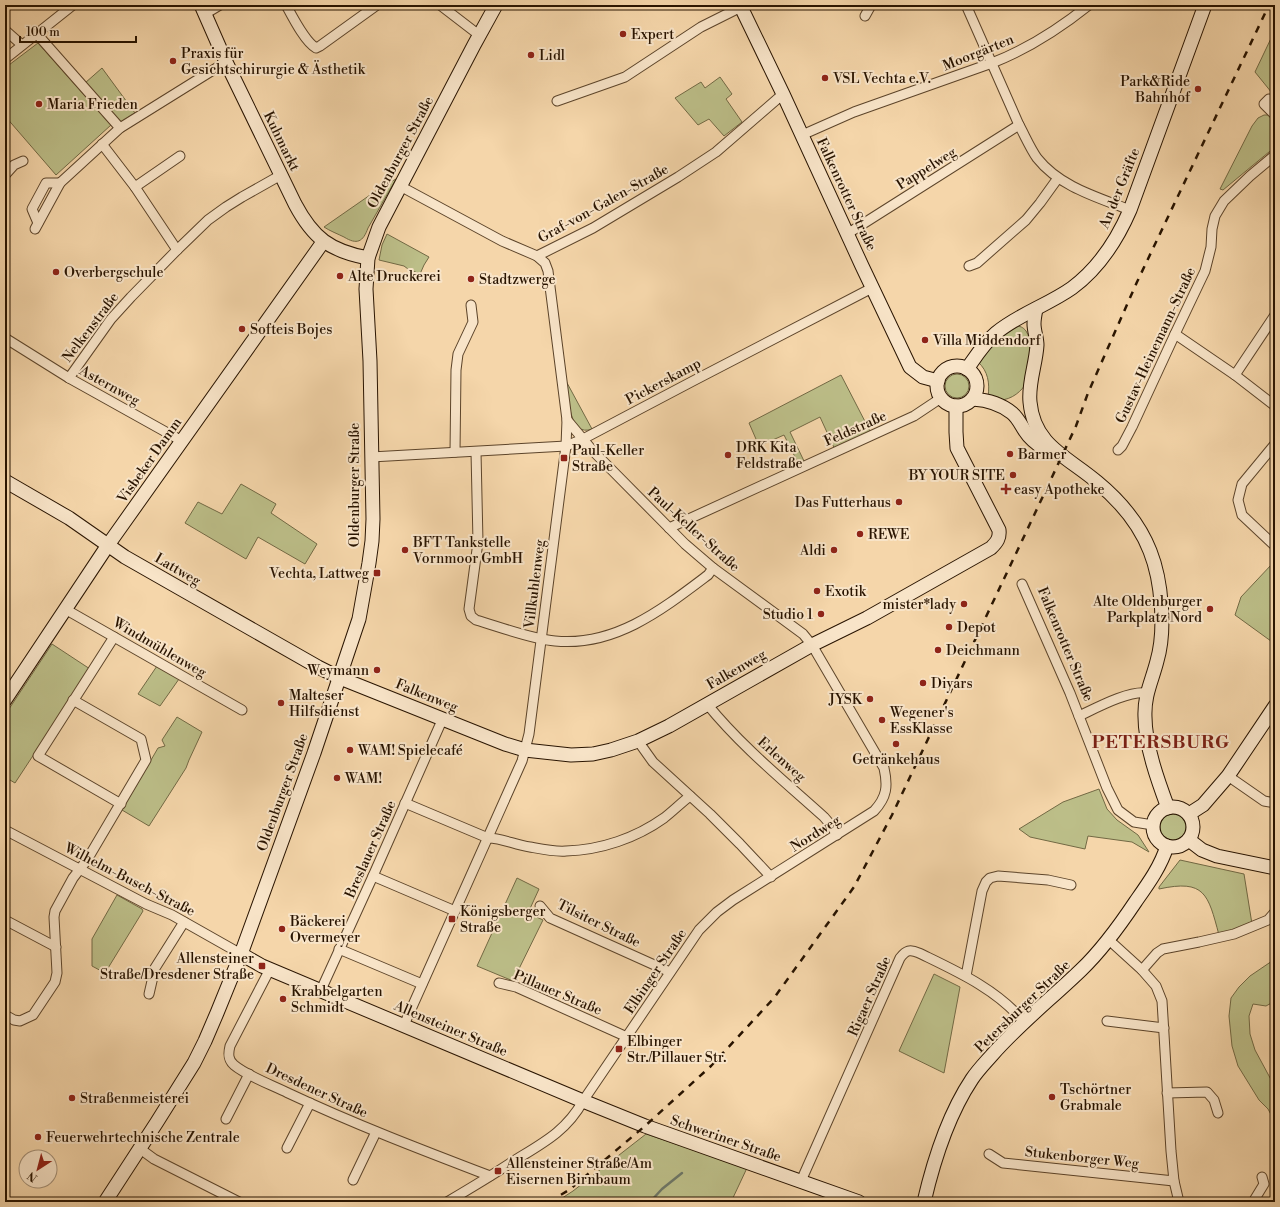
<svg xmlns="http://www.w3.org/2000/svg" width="1280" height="1207" viewBox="0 0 1280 1207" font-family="'Libre Bodoni',serif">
	<rect width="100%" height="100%" fill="#f5d6aa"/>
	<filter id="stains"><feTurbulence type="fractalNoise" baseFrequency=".005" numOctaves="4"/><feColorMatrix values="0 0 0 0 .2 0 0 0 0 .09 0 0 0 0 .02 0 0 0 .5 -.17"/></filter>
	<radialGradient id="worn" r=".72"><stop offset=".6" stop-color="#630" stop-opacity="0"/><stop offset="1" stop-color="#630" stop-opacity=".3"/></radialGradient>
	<!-- green -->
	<g fill="#bcbe88" stroke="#726944">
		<polygon points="1275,30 1275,90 1272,93 1255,72"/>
		<polygon points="38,43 111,125 56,175 5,116 5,68"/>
		<polygon points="102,68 135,113 121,122 85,83"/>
		<polygon points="720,77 732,94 726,99 742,122 724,136 709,119 698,125 675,98 701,82 705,88"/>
		<polygon points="1264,115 1269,115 1275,121 1275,147 1223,190 1220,189 1252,126 1258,118"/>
		<path d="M396 179 368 228C363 242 357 245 344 237 338 234 330 231 324 227L383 186Z"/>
		<polygon points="387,234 429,257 424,265 420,274 408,269 404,266 379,260 382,245"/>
		<path d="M1015 326C1020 326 1023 327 1026 331 1032 340 1030 352 1029 362 1028 368 1029 375 1027 381 1023 391 1011 400 1000 400 996 399 992 398 988 397 990 383 988 371 978 362L1001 336Z"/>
		<circle cx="957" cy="386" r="12"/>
		<polygon points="841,375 872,435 836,452 820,417 790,432 804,461 798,463 784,435 759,446 749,423"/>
		<path d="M566 381 592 429C569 438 568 396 566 381Z"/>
		<polygon points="241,484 276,504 271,513 317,544 305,564 258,537 246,559 185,523 198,502 222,514"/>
		<polygon points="1272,564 1275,568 1275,644 1235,615 1241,597"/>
		<polygon points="52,644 90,669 15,783 5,777 5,715"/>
		<polygon points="157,666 179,679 160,706 138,694"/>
		<polygon points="177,717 202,732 189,760 186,768 149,826 122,810 158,748 165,746 162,740"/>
		<polygon points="1099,789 1107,809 1117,820 1138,835 1149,852 1132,842 1088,836 1085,849 1030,837 1019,829 1063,802"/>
		<circle cx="1173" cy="827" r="13"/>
		<path d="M1180 860 1244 874 1252 924 1219 935C1208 894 1205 879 1159 889V887Z"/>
		<polygon points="517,878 539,889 528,913 543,920 513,981 477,966"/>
		<polygon points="117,895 142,909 143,911 105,973 92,966 92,939"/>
		<polygon points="1275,959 1275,1001 1266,1006 1253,1004 1249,1016 1250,1034 1255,1050 1275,1087 1275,1122 1268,1109 1259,1100 1238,1066 1232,1046 1229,1016 1231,998 1239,987 1250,976"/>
		<polygon points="934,974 960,987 944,1073 899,1051"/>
		<polygon points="646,1134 747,1168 731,1202 556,1202 573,1191"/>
	</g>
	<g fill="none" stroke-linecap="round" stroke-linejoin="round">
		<!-- stream -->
		<polyline stroke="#6e7767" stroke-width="2.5" points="650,1202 662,1189 682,1173"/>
		<!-- street casing -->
		<g stroke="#5c442a" stroke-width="11">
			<g id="street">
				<path d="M286 5C292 16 305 42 316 48L320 46 377 5"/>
				<polyline points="440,5 479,35"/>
				<path d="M966 5 1019 125C1025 136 1030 148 1037 158 1060 187 1097 197 1130 210"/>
				<polyline points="205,14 220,5"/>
				<polyline points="865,16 870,7 869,5"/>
				<polyline points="5,30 22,45"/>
				<polyline points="37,34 120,128"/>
				<polyline points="5,59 73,5"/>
				<polyline points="557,101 625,77 701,27 741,7"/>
				<polyline points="1275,106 1269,99 1264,104 1275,115"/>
				<path d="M802 135 854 112 992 63C1028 49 1059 29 1089 5"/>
				<polyline points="102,144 135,187 177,250"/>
				<polyline points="5,175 14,165 23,161"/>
				<polyline points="400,186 502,241 537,256 545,263 548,271 567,420 566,446 529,734 522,761 404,1025"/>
				<polyline points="135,187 180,156"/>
				<polyline points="38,223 32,209 46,183 60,183"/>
				<polyline points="35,229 60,183 120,128 226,62"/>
				<polyline points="847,234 1019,125"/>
				<polyline points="537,256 593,228 678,177 716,152 783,94"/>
				<polyline points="969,266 977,263 1026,220 1040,203 1058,178"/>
				<polyline points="1175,334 1235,375 1275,406"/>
				<polyline points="5,338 69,378 182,441"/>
				<polyline points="1235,375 1275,315"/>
				<polyline points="69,378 111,319 131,297 177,250 208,220 226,207 242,197 281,175"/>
				<polyline points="1275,444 1242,484 1238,500 1242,515 1275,546"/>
				<polyline points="1118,450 1122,446 1132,427 1175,334 1205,271 1211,247 1212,229 1215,216 1224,201 1250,176 1275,155"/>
				<polyline points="455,452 456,370 458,354 473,322 471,305"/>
				<path d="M476 452 478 542 469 609 471 616 476 620C500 627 531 639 555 641 615 647 663 609 708 575L713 568"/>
				<polyline points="371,457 566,446 583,439 693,381 872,288"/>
				<polyline points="669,528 914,416 941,398"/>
				<polyline points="1022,584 1070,693 1107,788 1118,810 1134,822 1153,825"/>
				<polyline points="65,609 242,710"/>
				<polyline points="114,637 38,756 121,804"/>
				<path d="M707 704C741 746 784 781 824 817L830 824 837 835"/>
				<path d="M1079 716C1096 708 1129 690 1147 693"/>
				<polyline points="638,741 653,762 710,814 740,844 771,877"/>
				<polyline points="1228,776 1264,801 1275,803"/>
				<path d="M405 803 488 838C502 838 515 845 530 847 541 849 555 852 566 851 601 850 636 838 664 818 673 811 681 803 690 796"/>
				<polyline points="5,830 146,904 172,915 241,954"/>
				<polyline points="373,876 455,911"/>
				<polyline points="540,906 550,918 670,972"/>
				<polyline points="5,920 56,947"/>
				<polyline points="1109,940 1142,970 1156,986 1162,1001 1171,1151 1174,1181 1179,1202"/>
				<polyline points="339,949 422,984"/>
				<path d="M270 969 230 1046C228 1054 228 1060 234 1065 247 1076 272 1085 288 1093 354 1124 422 1150 490 1176"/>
				<polyline points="1142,970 1157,953 1163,949 1199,942 1234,934 1268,920 1275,912"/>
				<polyline points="966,976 982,891 986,882 990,878 998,876 1048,880 1071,885"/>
				<polyline points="499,983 516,987 627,1037"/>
				<polyline points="321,990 373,876 443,718"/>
				<polyline points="149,994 155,968 184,922"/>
				<polyline points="5,1015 14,1020 20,1021 33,1015 55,982 57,973 54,917 55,911 73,878 87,860 146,760 141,739 73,700"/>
				<polyline points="1107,1021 1164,1028"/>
				<polyline points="1167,1093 1207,1092 1214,1100 1218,1113"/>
				<polyline points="226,1119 249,1074"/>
				<polyline points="139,1148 154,1159 239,1202"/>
				<polyline points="287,1148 310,1103"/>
				<polyline points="989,1154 1003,1163 1174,1181"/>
				<polyline points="353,1180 376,1132"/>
				<path d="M801 1181 900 958C906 950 910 949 919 953 956 971 997 989 1024 1022"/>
				<path d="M447 1202C469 1189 491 1176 512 1162 541 1144 566 1132 583 1101L699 930 717 912 733 900 874 811C887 797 888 786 884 768L812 645 803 634 713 568 685 544 592 450 567 420"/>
				<polyline points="1253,1202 1264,1184 1262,1177"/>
			</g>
		</g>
		<!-- secondary casing -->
		<g stroke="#291400" stroke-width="15">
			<g id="secondary">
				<path d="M201 5 226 62 295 204C313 238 330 251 368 258"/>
				<polyline points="740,5 783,94 862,266 910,367 923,377 938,381"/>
				<path d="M1036 309C1035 314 1034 320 1034 324 1034 331 1037 338 1037 345 1036 364 1028 383 1030 402 1034 446 1068 457 1097 482 1120 501 1139 523 1150 551 1162 581 1166 630 1157 661 1152 681 1144 695 1145 717 1145 745 1158 781 1168 808"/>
				<circle cx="957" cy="386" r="20"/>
				<path d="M967 369C976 356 984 343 996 333 1019 314 1048 305 1072 288 1099 268 1117 240 1130 210L1205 5"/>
				<path d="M973 399C987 400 1001 404 1012 413 1018 418 1021 425 1025 431 1030 439 1038 445 1046 450"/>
				<path d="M5 481 69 518 125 557 318 667 340 678 505 744 525 750 571 755 593 754 611 750 638 741 669 726 812 645 867 618 991 548C997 542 1000 538 999 530L957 448 956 432V406"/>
				<polyline points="5,700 108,545 323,242"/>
				<circle cx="1173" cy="827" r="20"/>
				<polyline points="1189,814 1203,805 1228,776 1275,706"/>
				<polyline points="1189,840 1202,850 1217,856 1275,868"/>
				<polyline points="241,954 262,966 583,1101 645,1126 859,1202"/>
				<polyline points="105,1202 157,1122 194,1063 205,1041 217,1013 241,954 314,753 359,619 369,563 372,541 373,519 370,361 366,289 368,258 379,227 474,45 496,5"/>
				<path d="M924 1202C934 1159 948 1115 972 1079 978 1070 985 1063 992 1055 1019 1024 1052 998 1081 970 1103 949 1120 925 1136 901 1148 884 1161 866 1167 846"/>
			</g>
		</g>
		<!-- street -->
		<use href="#street" stroke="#f8e4c8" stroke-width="9"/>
		<!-- secondary -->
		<use href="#secondary" stroke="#f8e4c8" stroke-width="13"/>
		<!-- rail -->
		<polyline stroke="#291400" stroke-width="2.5" stroke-dasharray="7 7" stroke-linecap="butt" points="549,1202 569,1190 645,1126 711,1066 774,998 854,887 892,815 1020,545 1076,426 1088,393 1137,282 1269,5"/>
	</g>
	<!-- markers -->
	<g fill="#8f2418" stroke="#f8e4c8" stroke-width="1.5">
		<circle cx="623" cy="34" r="4"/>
		<circle cx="531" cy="55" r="4"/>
		<circle cx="173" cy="61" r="4"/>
		<circle cx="825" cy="78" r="4"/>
		<circle cx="1198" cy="89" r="4"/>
		<circle cx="39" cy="104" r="4"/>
		<circle cx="56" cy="272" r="4"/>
		<circle cx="340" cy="276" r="4"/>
		<circle cx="471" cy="279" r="4"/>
		<circle cx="242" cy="329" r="4"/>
		<circle cx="925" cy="340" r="4"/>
		<circle cx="1010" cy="454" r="4"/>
		<circle cx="728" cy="455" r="4"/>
		<rect x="560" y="454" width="8" height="8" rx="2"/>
		<circle cx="1013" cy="475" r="4"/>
		<path d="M1004 483h4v4h4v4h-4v4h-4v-4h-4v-4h4z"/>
		<circle cx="899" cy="502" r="4"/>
		<circle cx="860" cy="534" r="4"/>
		<circle cx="405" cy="550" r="4"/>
		<circle cx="834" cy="550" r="4"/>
		<rect x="373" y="569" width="8" height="8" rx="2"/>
		<circle cx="817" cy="591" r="4"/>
		<circle cx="964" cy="604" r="4"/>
		<circle cx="1210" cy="609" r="4"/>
		<circle cx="821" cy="614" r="4"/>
		<circle cx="949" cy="627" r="4"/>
		<circle cx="938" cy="650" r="4"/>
		<circle cx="377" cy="670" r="4"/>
		<circle cx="923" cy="683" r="4"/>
		<circle cx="870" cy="699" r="4"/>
		<circle cx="281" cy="703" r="4"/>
		<circle cx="882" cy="720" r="4"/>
		<circle cx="896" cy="744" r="4"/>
		<circle cx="350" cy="750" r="4"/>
		<circle cx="337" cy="778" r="4"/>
		<rect x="448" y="915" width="8" height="8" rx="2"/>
		<circle cx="282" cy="929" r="4"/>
		<rect x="258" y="962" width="8" height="8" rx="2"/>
		<circle cx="283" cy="999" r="4"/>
		<rect x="615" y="1045" width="8" height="8" rx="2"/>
		<circle cx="1052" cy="1097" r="4"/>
		<circle cx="72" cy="1098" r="4"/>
		<circle cx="38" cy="1137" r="4"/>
		<rect x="494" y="1167" width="8" height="8" rx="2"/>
	</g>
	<g text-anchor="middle" stroke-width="4" stroke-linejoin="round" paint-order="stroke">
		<!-- poi labels -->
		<g font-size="14" fill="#291400" stroke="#f8e4c8" text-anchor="start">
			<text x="631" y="39">Expert</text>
			<text x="181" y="58">Praxis für<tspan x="181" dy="16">Gesichtschirurgie &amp; Ästhetik</tspan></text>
			<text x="539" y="60">Lidl</text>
			<text x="833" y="83">VSL Vechta e.V.</text>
			<text x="1190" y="86" text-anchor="end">Park&amp;Ride<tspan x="1190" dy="16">Bahnhof</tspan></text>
			<text x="47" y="109">Maria Frieden</text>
			<text x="64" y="277">Overbergschule</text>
			<text x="348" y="281">Alte Druckerei</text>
			<text x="479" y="284">Stadtzwerge</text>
			<text x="250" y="334">Softeis Bojes</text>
			<text x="933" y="345">Villa Middendorf</text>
			<text x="736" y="452">DRK Kita<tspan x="736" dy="16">Feldstraße</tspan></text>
			<text x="572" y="455">Paul-Keller<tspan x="572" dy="16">Straße</tspan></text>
			<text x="1018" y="459">Barmer</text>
			<text x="1005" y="480" text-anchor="end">BY YOUR SITE</text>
			<text x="1014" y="494">easy Apotheke</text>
			<text x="891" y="507" text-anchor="end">Das Futterhaus</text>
			<text x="868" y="539">REWE</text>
			<text x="413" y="547">BFT Tankstelle<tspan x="413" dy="16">Vornmoor GmbH</tspan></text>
			<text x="826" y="555" text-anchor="end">Aldi</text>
			<text x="369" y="578" text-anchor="end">Vechta, Lattweg</text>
			<text x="825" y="596">Exotik</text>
			<text x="1202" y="606" text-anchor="end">Alte Oldenburger<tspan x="1202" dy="16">Parkplatz Nord</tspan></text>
			<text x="956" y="609" text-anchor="end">mister*lady</text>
			<text x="813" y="619" text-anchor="end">Studio 1</text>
			<text x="957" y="632">Depot</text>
			<text x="946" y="655">Deichmann</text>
			<text x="369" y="675" text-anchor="end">Weymann</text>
			<text x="931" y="688">Diyars</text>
			<text x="289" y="700">Malteser<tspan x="289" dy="16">Hilfsdienst</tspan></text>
			<text x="862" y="704" text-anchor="end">JYSK</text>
			<text x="890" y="717">Wegener's<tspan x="890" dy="16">EssKlasse</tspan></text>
			<text x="358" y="755">WAM! Spielecafé</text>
			<text x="896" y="764" text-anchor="middle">Getränkehaus</text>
			<text x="345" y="783">WAM!</text>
			<text x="460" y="916">Königsberger<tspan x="460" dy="16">Straße</tspan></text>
			<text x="290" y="926">Bäckerei<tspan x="290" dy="16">Overmeyer</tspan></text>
			<text x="254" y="963" text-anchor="end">Allensteiner<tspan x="254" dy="16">Straße/Dresdener Straße</tspan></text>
			<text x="291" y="996">Krabbelgarten<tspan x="291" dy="16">Schmidt</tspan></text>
			<text x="627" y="1046">Elbinger<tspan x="627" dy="16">Str./Pillauer Str.</tspan></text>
			<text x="1060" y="1094">Tschörtner<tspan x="1060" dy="16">Grabmale</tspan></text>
			<text x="80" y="1103">Straßenmeisterei</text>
			<text x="46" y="1142">Feuerwehrtechnische Zentrale</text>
			<text x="506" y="1168">Allensteiner Straße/Am<tspan x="506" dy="16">Eisernen Birnbaum</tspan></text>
		</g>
		<!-- street labels -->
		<g font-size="14" fill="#291400" stroke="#f8e4c8">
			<text transform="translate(978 52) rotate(-22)" y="5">Moorgärten</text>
			<text transform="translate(282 141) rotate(64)" y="5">Kuhmarkt</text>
			<text transform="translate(400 152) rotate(-62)" y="5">Oldenburger Straße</text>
			<text transform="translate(926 168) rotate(-32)" y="5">Pappelweg</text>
			<text transform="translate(1119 188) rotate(-68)" y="5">An der Gräfte</text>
			<text transform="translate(847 194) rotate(65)" y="5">Falkenrotter Straße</text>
			<text transform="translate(603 203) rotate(-29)" y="5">Graf-von-Galen-Straße</text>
			<text transform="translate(90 327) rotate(-53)" y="5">Nelkenstraße</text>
			<text transform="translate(1155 345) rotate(-65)" y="5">Gustav-Heinemann-Straße</text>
			<text transform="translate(663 381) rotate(-28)" y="5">Pickerskamp</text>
			<text transform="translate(110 385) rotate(29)" y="5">Asternweg</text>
			<text transform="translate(855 428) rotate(-24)" y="5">Feldstraße</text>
			<text transform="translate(149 460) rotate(-55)" y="5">Visbeker Damm</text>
			<text transform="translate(354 485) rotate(-90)" y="5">Oldenburger Straße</text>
			<text transform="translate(694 529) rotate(42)" y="5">Paul-Keller-Straße</text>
			<text transform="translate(178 569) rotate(30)" y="5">Lattweg</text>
			<text transform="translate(534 584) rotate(-83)" y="5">Villkuhlenweg</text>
			<text transform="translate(1066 644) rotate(67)" y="5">Falkenrotter Straße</text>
			<text transform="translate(160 647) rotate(30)" y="5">Windmühlenweg</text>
			<text transform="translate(736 669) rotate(-30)" y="5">Falkenweg</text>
			<text transform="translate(427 695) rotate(22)" y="5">Falkenweg</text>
			<text transform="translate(782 759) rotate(42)" y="5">Erlenweg</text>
			<text transform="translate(282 792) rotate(-70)" y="5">Oldenburger Straße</text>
			<text transform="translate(815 833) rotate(-32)" y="5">Nordweg</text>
			<text transform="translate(370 849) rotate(-66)" y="5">Breslauer Straße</text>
			<text transform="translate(130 879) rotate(27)" y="5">Wilhelm-Busch-Straße</text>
			<text transform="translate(599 923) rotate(26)" y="5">Tilsiter Straße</text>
			<text transform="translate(655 971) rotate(-56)" y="5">Elbinger Straße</text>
			<text transform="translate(558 992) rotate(23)" y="5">Pillauer Straße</text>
			<text transform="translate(869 996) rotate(-66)" y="5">Rigaer Straße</text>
			<text transform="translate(1022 1006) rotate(-44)" y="5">Petersburger Straße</text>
			<text transform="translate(451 1028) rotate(23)" y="5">Allensteiner Straße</text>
			<text transform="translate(317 1090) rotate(25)" y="5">Dresdener Straße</text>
			<text transform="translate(726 1138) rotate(19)" y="5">Schweriner Straße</text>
			<text transform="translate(1082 1157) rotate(6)" y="5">Stukenborger Weg</text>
		</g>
		<!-- district labels -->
		<g font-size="18" font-weight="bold" letter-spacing="1" fill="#7a1f14" stroke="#f8e4c8">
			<text x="1161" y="748">PETERSBURG</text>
		</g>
	</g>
	<!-- margin -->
	<rect width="1280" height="1207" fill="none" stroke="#f5d6aa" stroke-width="20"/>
	<rect x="6" y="6" width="1268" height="1195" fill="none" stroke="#291400" stroke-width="2"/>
	<rect x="10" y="10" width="1260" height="1187" fill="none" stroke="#291400"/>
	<!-- north arrow -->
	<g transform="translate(38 1169) rotate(216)"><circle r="19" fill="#f8e4c8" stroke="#a59178"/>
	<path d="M0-3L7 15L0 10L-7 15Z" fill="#8f2418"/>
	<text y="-6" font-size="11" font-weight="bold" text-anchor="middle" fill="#291400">N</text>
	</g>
	<!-- scale -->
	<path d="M20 36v6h116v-6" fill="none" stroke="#291400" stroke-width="2"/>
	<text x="26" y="36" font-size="12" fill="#291400" stroke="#f8e4c8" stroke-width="3" paint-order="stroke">100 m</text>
	<rect width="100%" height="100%" filter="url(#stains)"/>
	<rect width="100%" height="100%" fill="url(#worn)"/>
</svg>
